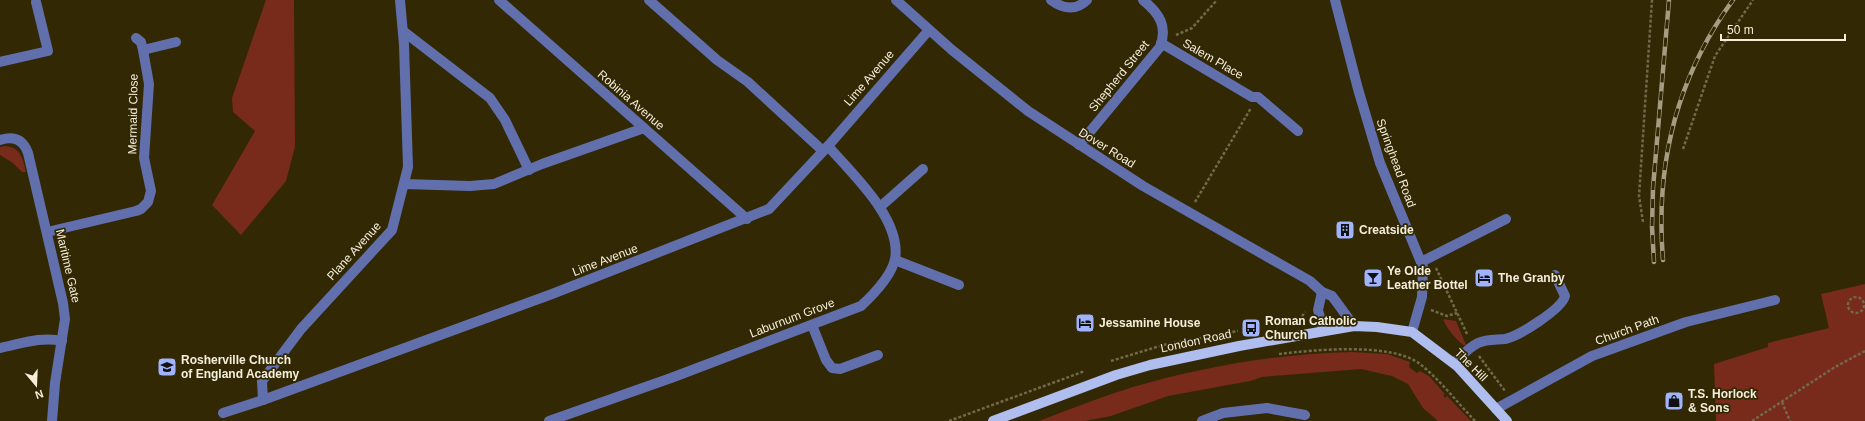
<svg xmlns="http://www.w3.org/2000/svg" width="1865" height="421" viewBox="0 0 1865 421" font-family="Helvetica,sans-serif">
	<rect width="100%" height="100%" fill="#322804"/>
	<!-- green -->
	<g fill="#782a1b">
		<polygon points="266,0 294,0 295,147 286,181 241,235 212,205 255,131 233,112 232,98"/>
		<path d="M6 146C21 148 23 159 26 172H22L13 163 0 155V147Z"/>
		<polygon points="1865,284 1865,421 1716,421 1714,364 1768,347 1768,343 1829,328 1821,294"/>
		<path d="M1443 319 1456 321 1466 345H1463C1455 338 1447 329 1443 319Z"/>
		<path d="M1352 352 1387 354 1410 362 1409 367 1417 373 1420 371 1429 376 1445 394 1443 395 1445 398 1447 396 1471 421H1438L1423 408 1408 384 1392 376 1361 369 1262 377 1250 381 1168 396 1111 416 1085 421H1039C1070 409 1101 397 1133 387 1205 366 1277 354 1352 352Z"/>
	</g>
	<g fill="none" stroke-linecap="round" stroke-linejoin="round">
		<!-- path -->
		<g stroke="#71694a" stroke-width="2.5" stroke-dasharray="3 2" stroke-linecap="butt">
			<polyline points="1176,35 1192,28 1217,0"/>
			<polyline points="1683,149 1715,56 1753,0"/>
			<polyline points="1195,202 1251,108"/>
			<polyline points="1643,222 1639,196 1652,0"/>
			<polyline points="1436,268 1467,334"/>
			<circle cx="1856" cy="305" r="8"/>
			<polyline points="1431,310 1447,316 1457,313"/>
			<polyline points="1294,322 1301,318 1305,312"/>
			<path d="M1279 354C1313 350 1392 342 1420 364 1440 380 1457 402 1475 421"/>
			<polyline points="1479,356 1505,391"/>
			<polyline points="1111,361 1163,345 1238,331"/>
			<polyline points="1782,402 1790,421"/>
			<polyline points="949,421 1085,371"/>
			<polyline points="1752,421 1835,367 1865,351"/>
		</g>
		<!-- minor -->
		<g stroke="#616fad" stroke-width="10">
			<polyline points="499,0 747,219"/>
			<polyline points="649,0 717,60 748,82 823,151"/>
			<polyline points="896,0 952,50 1028,111 1143,186 1310,281 1322,292 1332,296 1354,326"/>
			<path d="M1051 0C1063 9 1076 11 1087 0"/>
			<polyline points="1335,0 1358,89 1380,163 1423,267 1422,297 1412,332"/>
			<polyline points="403,31 490,98 505,120 529,170"/>
			<polyline points="136,38 141,42 143,50"/>
			<polyline points="1161,43 1252,97 1258,97 1298,131"/>
			<polyline points="0,62 48,51 36,2"/>
			<path d="M0 140C13 136 23 139 28 153L63 303 65 319 55 383 52 421"/>
			<path d="M1079 145 1160 47C1168 26 1159 13 1143 0"/>
			<polyline points="404,184 470,186 494,184 542,164 644,128"/>
			<polyline points="880,207 923,169"/>
			<polyline points="47,232 136,211 141,209 148,202 151,191 144,158 149,84 143,50 176,42"/>
			<polyline points="895,260 959,285"/>
			<polyline points="1421,262 1506,219"/>
			<polyline points="1322,292 1318,310 1324,331"/>
			<polyline points="812,325 826,360 832,368 840,369 878,355"/>
			<path d="M0 348C20 344 42 336 62 341"/>
			<path d="M1454 363C1461 356 1468 348 1478 343 1487 339 1496 340 1505 339 1519 336 1562 309 1565 296L1555 275"/>
			<polyline points="263,400 262,381 301,329 392,230 408,167 404,45 400,0"/>
			<polyline points="1496,409 1592,356 1686,322 1775,300"/>
			<polyline points="223,413 263,400 552,294 769,209 828,146 929,30"/>
			<path d="M549 421 671 378 861 306C874 294 891 277 895 259 902 219 852 174 828 146"/>
			<polyline points="1202,421 1223,413 1267,408 1305,415"/>
		</g>
		<!-- major -->
		<polyline stroke="#afbdef" stroke-width="10" points="993,421 1116,375 1150,365 1239,346 1354,326 1377,327 1412,332 1457,366 1507,421"/>
		<!-- rail casing -->
		<g stroke="#a59d83" stroke-width="4.5">
			<g id="rail">
				<path d="M1663 260C1655 164 1676 78 1733 0"/>
				<polyline points="1654,262 1652,227 1653,188 1669,0"/>
			</g>
		</g>
		<!-- rail -->
		<use href="#rail" stroke="#322804" stroke-width="3" stroke-dasharray="9" stroke-linecap="butt"/>
	</g>
	<!-- icons -->
	<defs>
		<g id="building-square" transform="scale(1)"><rect x="-9" y="-9" width="18" height="18" rx="4" fill="#a0b3fd" stroke="#322804"/><path d="M-4-6H4V6H1V3H-1V6H-4ZM-2.5-4.3h1.7v1.8h-1.7ZM.8-4.3h1.7v1.8H.8ZM-2.5-1h1.7V.8h-1.7ZM.8-1h1.7V.8H.8Z" fill="#111"/></g>
		<g id="bar-square" transform="scale(1)"><rect x="-9" y="-9" width="18" height="18" rx="4" fill="#a0b3fd" stroke="#322804"/><path d="M-6-5H6L.8 .8V4.5H3.5V6h-7V4.5H-.8V.8Z" fill="#111"/></g>
		<g id="hotel-square" transform="scale(1)"><rect x="-9" y="-9" width="18" height="18" rx="4" fill="#a0b3fd" stroke="#322804"/><path d="M-6-4.5h1.5V1H6V5H4.5V3h-9V5H-6ZM-4 0a1.8 1.8 0 1 1 3.6 0ZM.5 0V-2.5h3Q6-2.5 6 0Z" fill="#111"/></g>
		<g id="bus-square" transform="scale(1)"><rect x="-9" y="-9" width="18" height="18" rx="4" fill="#a0b3fd" stroke="#322804"/><path d="M-5-6H5V4H4V6H2V4H-2V6H-4V4H-5ZM-3.5-4V0h7V-4ZM-3.5 1.2v1.5H-2V1.2ZM2 1.2v1.5H3.5V1.2Z" fill="#111"/></g>
		<g id="school-square" transform="scale(1)"><rect x="-9" y="-9" width="18" height="18" rx="4" fill="#a0b3fd" stroke="#322804"/><path d="M0-5L7-2L0 1L-7-2ZM-4 1L0 2.5L4 1V4Q0 6-4 4Z" fill="#111"/></g>
		<g id="shop-square" transform="scale(1)"><rect x="-9" y="-9" width="18" height="18" rx="4" fill="#a0b3fd" stroke="#322804"/><path d="M-5-2.5h2.3a2.7 3.5 0 0 1 5.4 0H5L5.5 6h-11ZM-1.5-2.5h3a1.5 2.3 0 0 0-3 0Z" fill="#111"/></g>
	</defs>
	<g fill-rule="evenodd">
		<use href="#building-square" x="1345" y="230"/>
		<use href="#bar-square" x="1373" y="278"/>
		<use href="#hotel-square" x="1484" y="278"/>
		<use href="#hotel-square" x="1085" y="323"/>
		<use href="#bus-square" x="1251" y="328"/>
		<use href="#school-square" x="167" y="367"/>
		<use href="#shop-square" x="1674" y="401"/>
	</g>
	<g text-anchor="middle" stroke-width="3.5" stroke-linejoin="round" paint-order="stroke">
		<!-- street labels -->
		<g font-size="12" fill="#f4eedb" stroke="#322804">
			<text transform="translate(1213 59) rotate(30)" y="4">Salem Place</text>
			<text transform="translate(1119 76) rotate(-51)" y="4">Shepherd Street</text>
			<text transform="translate(869 78) rotate(-49)" y="4">Lime Avenue</text>
			<text transform="translate(631 100) rotate(41)" y="4">Robinia Avenue</text>
			<text transform="translate(133 114) rotate(-89)" y="4">Mermaid Close</text>
			<text transform="translate(1107 148) rotate(32)" y="4">Dover Road</text>
			<text transform="translate(1396 163) rotate(70)" y="4">Springhead Road</text>
			<text transform="translate(354 251) rotate(-48)" y="4">Plane Avenue</text>
			<text transform="translate(605 260) rotate(-21)" y="4">Lime Avenue</text>
			<text transform="translate(68 266) rotate(77)" y="4">Maritime Gate</text>
			<text transform="translate(792 318) rotate(-21)" y="4">Laburnum Grove</text>
			<text transform="translate(1627 330) rotate(-20)" y="4">Church Path</text>
			<text transform="translate(1196 341) rotate(-12)" y="4">London Road</text>
			<text transform="translate(1471 365) rotate(45)" y="4">The Hill</text>
		</g>
		<!-- poi labels -->
		<g font-size="12" font-weight="bold" fill="#f4eedb" stroke="#322804" text-anchor="start">
			<text x="1359" y="234">Creatside</text>
			<text x="1387" y="275">Ye Olde<tspan x="1387" dy="14">Leather Bottel</tspan></text>
			<text x="1498" y="282">The Granby</text>
			<text x="1265" y="325">Roman Catholic<tspan x="1265" dy="14">Church</tspan></text>
			<text x="1099" y="327">Jessamine House</text>
			<text x="181" y="364">Rosherville Church<tspan x="181" dy="14">of England Academy</tspan></text>
			<text x="1688" y="398">T.S. Horlock<tspan x="1688" dy="14">&amp; Sons</tspan></text>
		</g>
	</g>
	<!-- north arrow -->
	<g transform="translate(36 385) rotate(161)" stroke="#322804" stroke-width="3" paint-order="stroke">
	<path d="M0-3L7 15L0 10L-7 15Z" fill="#f4eedb"/>
	<text y="-6" font-size="11" font-weight="bold" text-anchor="middle" fill="#f4eedb">N</text>
	</g>
	<!-- scale -->
	<path d="M1721 34v6h124v-6" fill="none" stroke="#f4eedb" stroke-width="2"/>
	<text x="1727" y="34" font-size="12" fill="#f4eedb" stroke="#322804" stroke-width="3" paint-order="stroke">50 m</text>
</svg>
